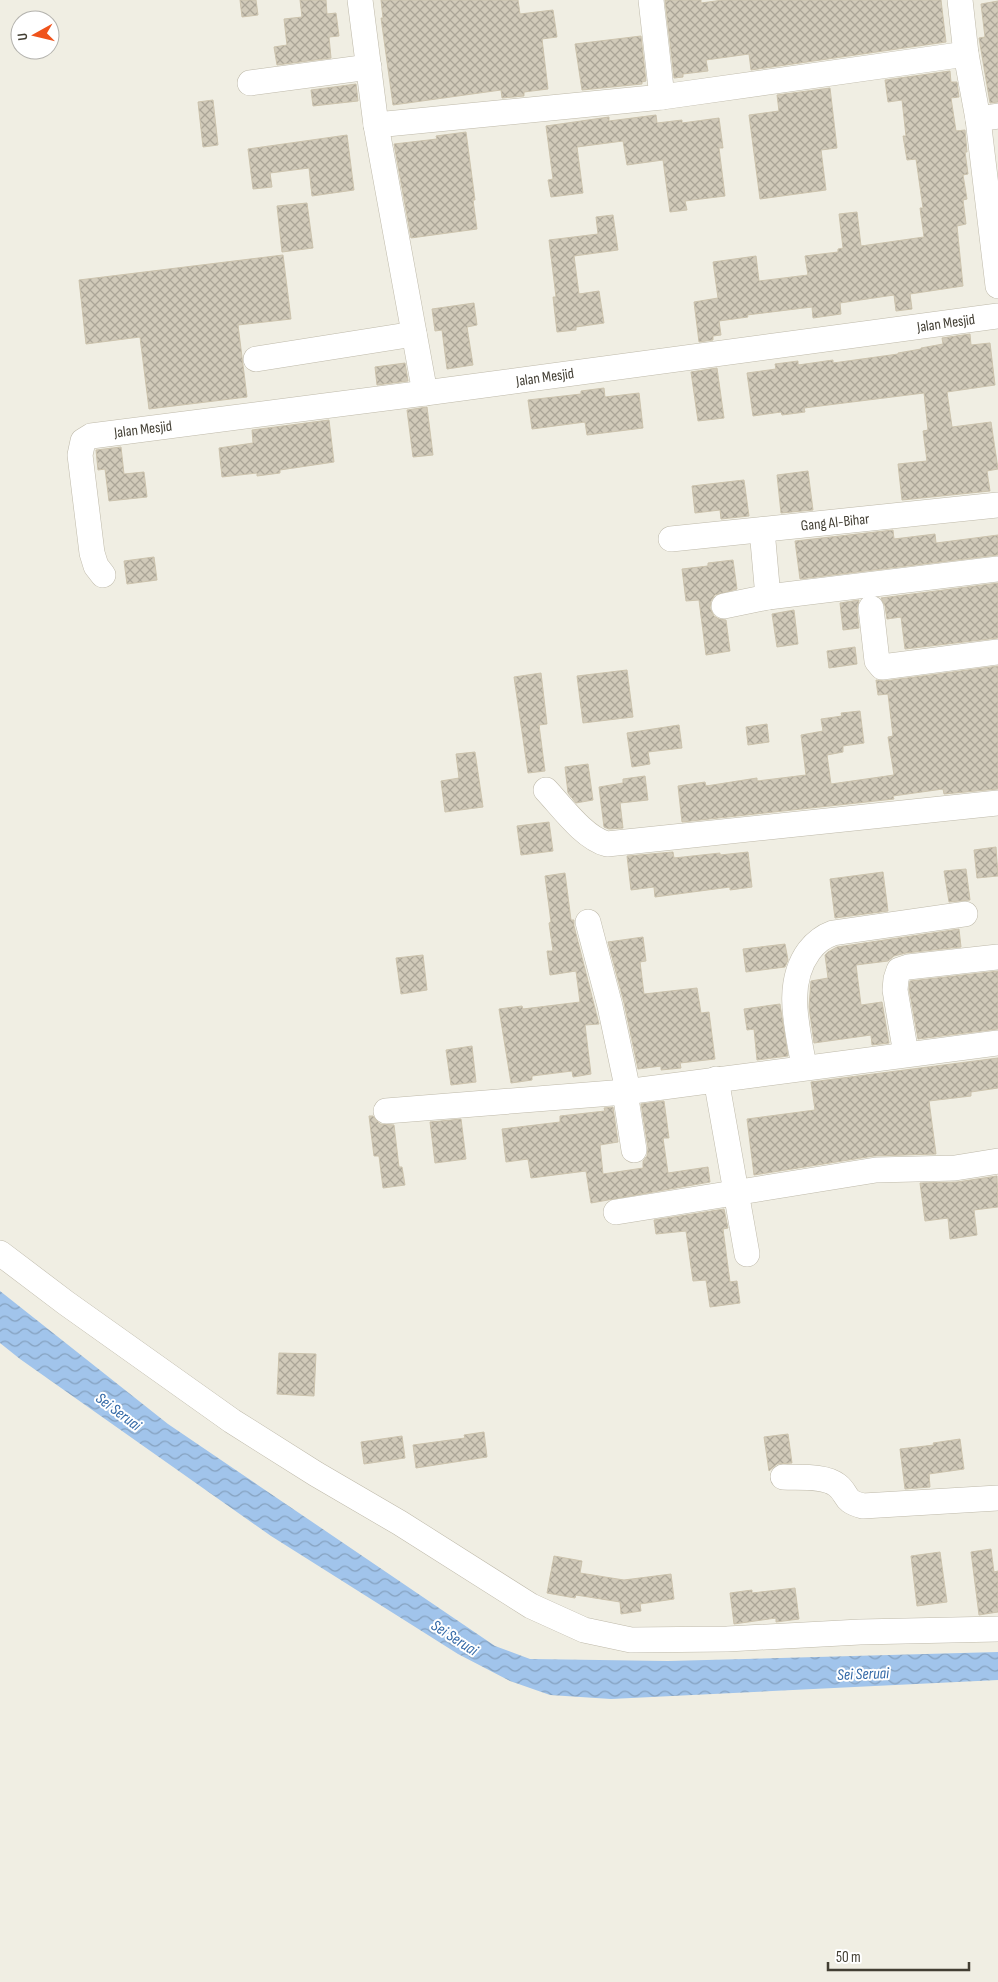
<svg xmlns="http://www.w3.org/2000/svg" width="998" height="1982" viewBox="0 0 998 1982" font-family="'Sofia Sans Condensed',sans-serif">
	<defs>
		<pattern id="water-waves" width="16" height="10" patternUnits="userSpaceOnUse" patternTransform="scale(1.25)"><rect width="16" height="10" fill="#a1c4eb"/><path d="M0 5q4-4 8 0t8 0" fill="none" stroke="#85a1bf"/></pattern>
		<pattern id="building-cross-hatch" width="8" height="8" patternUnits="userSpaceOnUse" patternTransform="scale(1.25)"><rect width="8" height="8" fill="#d1cab9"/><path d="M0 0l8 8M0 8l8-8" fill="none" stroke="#aba597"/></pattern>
	</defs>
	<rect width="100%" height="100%" fill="#f0eee3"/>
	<!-- water -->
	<polygon fill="url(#water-waves)" points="0,1291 168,1424 495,1646 530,1659 668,1661 998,1652 998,1680 611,1699 550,1695 510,1681 458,1654 271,1536 20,1359 0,1343"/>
	<!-- building -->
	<g fill="url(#building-cross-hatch)" stroke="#ccc3ad">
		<polygon points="240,0 256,0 258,15 242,17"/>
		<polygon points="300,0 326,0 327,14 336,13 339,36 329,37 331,58 277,65 274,47 287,45 284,19 302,17"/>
		<polygon points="381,0 518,0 520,14 553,10 557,37 542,39 548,89 524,92 524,96 502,98 501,90 393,105 381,18 383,18"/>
		<polygon points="665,0 701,0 701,3 723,0 941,0 946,42 751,70 749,54 706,60 708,71 683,74 683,77 674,78"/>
		<polygon points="998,1 998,102 990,103 979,38 985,37 981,4"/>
		<polygon points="641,36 646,81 642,82 642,84 582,90 575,44"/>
		<polygon points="950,71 951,82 957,82 959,97 951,98 956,131 965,130 967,152 965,152 968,174 963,175 967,199 963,200 966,224 957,226 963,286 910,294 912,309 896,311 894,295 840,303 841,314 813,318 812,307 747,315 748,317 719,321 721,335 713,336 713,340 699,342 694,302 718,298 713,262 756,256 759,281 808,275 805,256 838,252 838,249 843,248 839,214 857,212 861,246 924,237 920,208 923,208 916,159 907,160 903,136 906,136 902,100 888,102 885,80"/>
		<polygon points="356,84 358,101 313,106 311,90"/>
		<polygon points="830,88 837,148 821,150 826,190 760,199 749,115 779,111 777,95"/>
		<polygon points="213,100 218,145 203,147 198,102"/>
		<polygon points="656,115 657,123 682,120 682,123 719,118 723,148 719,148 725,196 685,201 687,210 670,212 663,160 627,165 623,141 577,147 583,193 551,197 548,180 553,179 546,126 609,117 609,121"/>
		<polygon points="466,132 475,200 473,200 477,229 411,238 394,144 437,139 436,136"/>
		<polygon points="347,135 354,190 312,196 309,168 270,173 272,187 253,189 248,149"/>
		<polygon points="307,203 313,248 282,252 277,206"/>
		<polygon points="613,215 618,250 574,256 579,294 599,291 604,323 576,327 576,330 557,332 553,297 556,297 549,240 598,234 596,217"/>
		<polygon points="283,255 291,319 238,325 247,397 149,409 140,337 86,344 79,280"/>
		<polygon points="474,303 477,325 467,327 473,365 447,369 442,330 435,331 432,309"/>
		<polygon points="970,334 971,345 990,343 995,385 947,392 952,427 991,422 998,469 987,471 990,491 902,500 898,464 927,461 923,431 928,430 924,393 804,408 805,412 782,415 781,412 753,416 747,373 776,369 775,364 798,361 798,365 833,360 833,363 898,354 898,353 921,349 921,348 943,344 942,338"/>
		<polygon points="405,363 408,381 377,385 375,367"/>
		<polygon points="717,368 724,418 698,421 691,372"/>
		<polygon points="604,388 605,397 639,393 643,428 587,435 585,422 532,429 528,400 581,394 581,391"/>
		<polygon points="427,407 433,455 413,457 407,410"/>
		<polygon points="329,420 334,462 280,470 280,473 257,476 257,473 222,477 219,448 253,443 252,430"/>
		<polygon points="121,447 124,474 144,472 147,497 109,501 105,469 98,470 96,450"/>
		<polygon points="808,471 813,510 781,513 777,475"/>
		<polygon points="744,480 749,516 721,519 720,510 695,513 692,486"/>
		<polygon points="893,530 894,539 935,534 936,543 998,535 998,555 800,579 795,541"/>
		<polygon points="154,557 157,580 127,584 124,561"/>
		<polygon points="733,560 737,589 715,595 711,601 710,608 714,616 719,619 726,620 730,651 706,655 699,600 686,601 682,569 708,566 708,563"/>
		<polygon points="998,583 998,638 905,649 901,617 887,619 885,606 881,598"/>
		<polygon points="859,600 857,610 859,628 843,630 840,603"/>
		<polygon points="794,610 798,644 777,647 772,614"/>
		<polygon points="855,647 857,664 829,668 827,651"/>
		<polygon points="998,666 998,789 944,794 943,789 893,796 894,799 682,822 678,786 705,782 706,786 757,778 757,781 806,775 801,735 823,731 821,719 842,716 841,713 860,711 864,743 843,746 843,752 827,755 831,784 894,775 888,737 893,736 888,694 878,695 876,680 884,681"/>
		<polygon points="627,670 633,717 583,723 577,676"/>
		<polygon points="541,673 547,724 539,725 545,771 528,773 514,677"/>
		<polygon points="767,724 769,742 748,745 746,727"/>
		<polygon points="679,725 682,748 648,752 650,764 632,767 627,733"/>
		<polygon points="475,752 483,807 445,812 441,781 459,778 456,754"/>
		<polygon points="588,764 593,800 576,803 568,793 565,767"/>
		<polygon points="645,776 648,800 620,803 623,828 609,829 604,827 599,787 623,783 623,779"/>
		<polygon points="549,822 553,851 521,855 517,826"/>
		<polygon points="996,847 998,876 977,878 974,850"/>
		<polygon points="673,852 674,858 720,853 720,855 748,852 752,887 730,890 730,887 655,897 654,887 631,890 627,856"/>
		<polygon points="966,869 970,900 949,902 944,871"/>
		<polygon points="883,872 888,911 835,918 830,879"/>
		<polygon points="565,873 571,920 574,920 574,926 599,1024 585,1025 591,1074 573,1077 572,1071 532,1076 532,1080 511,1083 499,1009 522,1006 523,1009 580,1002 576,971 550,975 547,951 553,951 549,923 551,922 545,876"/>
		<polygon points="959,929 961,947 906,953 894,956 888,961 856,965 861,1005 882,1002 889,1043 872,1045 871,1035 814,1043 809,1007 811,981 828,978 825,955 828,952 837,947"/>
		<polygon points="643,937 646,961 640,962 644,994 697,988 701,1013 709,1012 715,1059 680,1063 681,1068 661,1070 661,1066 638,1069 624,1003 608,942"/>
		<polygon points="785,944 788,960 785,967 746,972 743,949"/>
		<polygon points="423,955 427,990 401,994 396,958"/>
		<polygon points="998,971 998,1029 918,1039 909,989 910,981"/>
		<polygon points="780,1004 788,1056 757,1060 754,1029 747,1030 744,1009"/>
		<polygon points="472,1046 476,1082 451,1085 446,1050"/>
		<polygon points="998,1058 998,1088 971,1092 971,1096 929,1101 936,1154 874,1156 754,1175 747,1119 815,1110 811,1082"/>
		<polygon points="664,1101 669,1138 663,1138 668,1173 708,1167 710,1182 591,1203 586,1171 531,1178 528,1159 506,1162 502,1129 560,1122 560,1116 605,1111 604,1108 613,1107 618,1142 600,1145 603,1174 643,1168 643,1161 647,1156 648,1148 641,1104"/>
		<polygon points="369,1116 373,1116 380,1124 394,1125 399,1167 402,1167 405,1185 383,1188 379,1156 374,1156"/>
		<polygon points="461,1119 466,1159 435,1163 430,1122"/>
		<polygon points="997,1176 998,1207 974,1210 977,1235 950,1239 948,1218 925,1221 920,1183 957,1182"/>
		<polygon points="724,1209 728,1228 723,1229 730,1282 737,1281 740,1303 710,1307 706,1280 693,1281 686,1231 656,1234 654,1220"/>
		<polygon points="279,1353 316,1354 314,1396 277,1394"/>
		<polygon points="484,1432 487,1457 416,1468 413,1445 465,1438 464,1435"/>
		<polygon points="788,1434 792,1463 777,1464 769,1471 764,1437"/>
		<polygon points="402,1436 405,1458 364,1464 361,1442"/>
		<polygon points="960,1439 964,1469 929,1474 930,1487 905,1489 900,1449 934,1445 933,1443"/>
		<polygon points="991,1549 994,1572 998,1571 998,1612 979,1615 971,1552"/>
		<polygon points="940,1552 947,1602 917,1606 911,1556"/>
		<polygon points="554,1556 582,1561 580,1573 624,1580 671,1574 674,1599 640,1604 641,1611 621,1614 620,1602 576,1595 575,1598 547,1593"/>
		<polygon points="795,1588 799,1619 776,1622 776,1618 734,1624 730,1593 752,1590 752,1593"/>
	</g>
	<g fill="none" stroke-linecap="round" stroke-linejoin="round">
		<!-- minor casing -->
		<g stroke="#beb9a9" stroke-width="26">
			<g id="minor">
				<polyline points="360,0 376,125 425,393"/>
				<polyline points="651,0 662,97"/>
				<polyline points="960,0 966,54 978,119 998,286"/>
				<polyline points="250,83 369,67"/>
				<polyline points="978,119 998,116"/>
				<polyline points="376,125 662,97 966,54"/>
				<polyline points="256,359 414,334"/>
				<polyline points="762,530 768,597"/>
				<polyline points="671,539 998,505"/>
				<polyline points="103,575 96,566 92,553 80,455 83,441 91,436 425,393 998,316"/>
				<polyline points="724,606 768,597 998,569"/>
				<polyline points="871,608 877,661 882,667 998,652"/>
				<path d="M546 790C562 807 584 838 607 844L998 803"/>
				<polyline points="588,922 610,1006 628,1091"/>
				<polyline points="906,1054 895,990 896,979 899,970 908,967 998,957"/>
				<path d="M804 1067C798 1029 784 985 809 951 816 942 822 937 833 933L965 914"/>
				<polyline points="716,1079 747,1254"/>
				<polyline points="625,1092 634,1150"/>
				<polyline points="386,1111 625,1092 998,1043"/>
				<polyline points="616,1212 876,1170 955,1168 998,1161"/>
				<polyline points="0,1253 66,1303 232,1421 316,1474 400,1523 531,1606 584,1630 631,1640 727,1639 860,1632 998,1629"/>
				<path d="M783 1477C799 1478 824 1475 837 1485 849 1494 842 1501 863 1506L998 1498"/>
			</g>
		</g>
		<!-- minor -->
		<use href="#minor" stroke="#fff" stroke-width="25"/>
	</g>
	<g text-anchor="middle" stroke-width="4" stroke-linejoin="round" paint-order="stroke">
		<!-- street labels -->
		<g font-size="15" fill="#423e33" stroke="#fff">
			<text transform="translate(946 323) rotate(-8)" y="5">Jalan Mesjid</text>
			<text transform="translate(545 377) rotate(-8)" y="5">Jalan Mesjid</text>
			<text transform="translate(143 429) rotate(-7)" y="5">Jalan Mesjid</text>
			<text transform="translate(835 522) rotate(-6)" y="5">Gang Al-Bihar</text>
		</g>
		<!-- water labels -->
		<g font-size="16" font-style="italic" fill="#3369a7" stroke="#fff">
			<text transform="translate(119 1411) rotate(37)" y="6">Sei Seruai</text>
			<text transform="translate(455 1637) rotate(33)" y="6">Sei Seruai</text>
			<text transform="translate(863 1673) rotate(-2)" y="6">Sei Seruai</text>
		</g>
	</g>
	<!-- north arrow -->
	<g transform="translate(35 35) rotate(262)"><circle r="24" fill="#ffffff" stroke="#b3b2ad"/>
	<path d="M0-4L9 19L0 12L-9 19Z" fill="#ef531b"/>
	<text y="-8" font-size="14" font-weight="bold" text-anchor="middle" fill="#423e33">U</text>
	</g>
	<!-- scale -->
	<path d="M828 1962v8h141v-8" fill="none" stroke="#423e33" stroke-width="2.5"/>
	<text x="836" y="1962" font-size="15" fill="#423e33" stroke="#ffffff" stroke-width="4" paint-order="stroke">50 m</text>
</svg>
